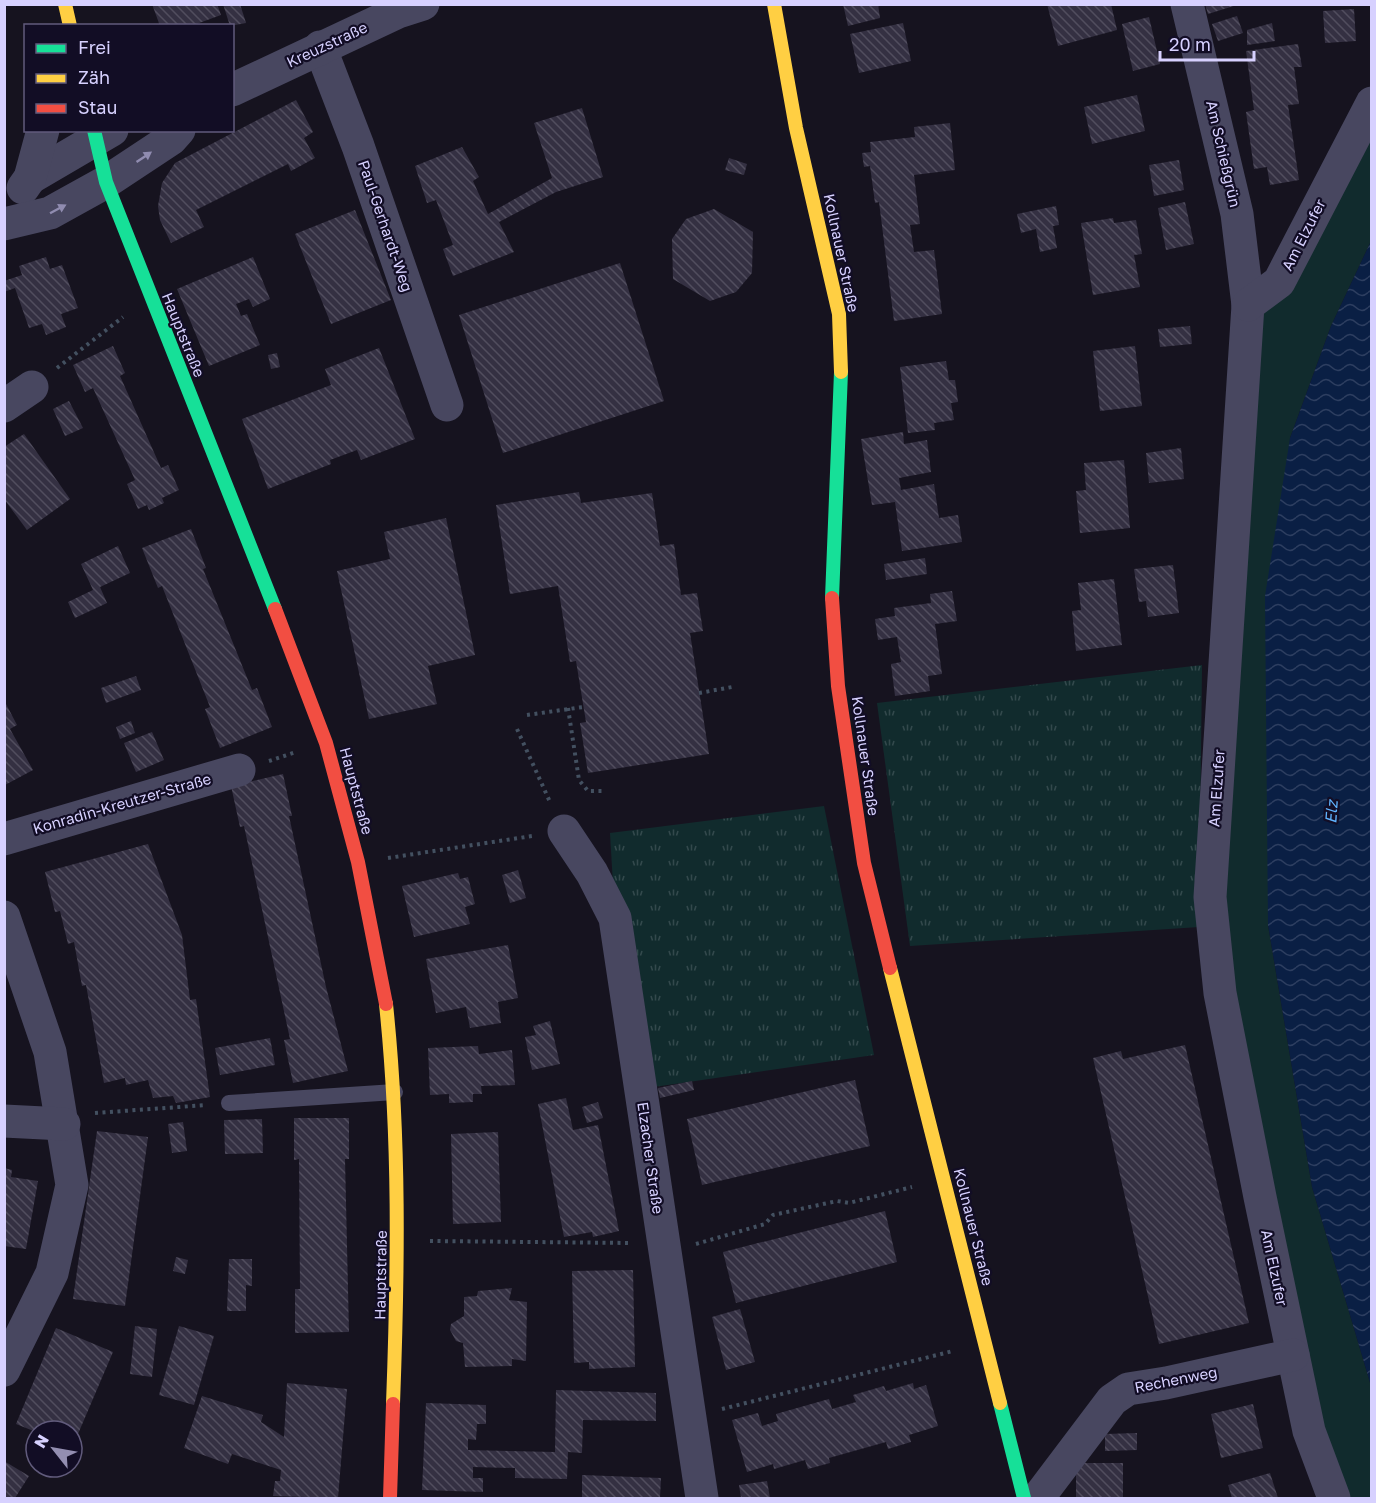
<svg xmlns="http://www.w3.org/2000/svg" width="1376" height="1503" viewBox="0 0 1376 1503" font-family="'Golos Text',sans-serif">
	<defs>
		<pattern id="grass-tufts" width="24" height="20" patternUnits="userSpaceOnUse" patternTransform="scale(1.5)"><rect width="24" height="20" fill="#112b2d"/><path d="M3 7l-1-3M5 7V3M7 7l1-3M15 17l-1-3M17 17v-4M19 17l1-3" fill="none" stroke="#33494c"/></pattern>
		<pattern id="water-waves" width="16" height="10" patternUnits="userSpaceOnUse" patternTransform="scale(1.5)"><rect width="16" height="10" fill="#0a1f44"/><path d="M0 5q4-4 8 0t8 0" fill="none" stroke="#2d3e60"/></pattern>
		<pattern id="building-back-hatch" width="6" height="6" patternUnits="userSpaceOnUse" patternTransform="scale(1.5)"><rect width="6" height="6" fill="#343042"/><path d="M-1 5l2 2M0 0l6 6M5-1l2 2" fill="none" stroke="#514d5e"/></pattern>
	</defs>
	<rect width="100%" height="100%" fill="#16131f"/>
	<!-- grass -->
	<g fill="url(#grass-tufts)">
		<polygon points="1202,665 1199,927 910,946 877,703"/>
		<polygon points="824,806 874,1055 640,1089 615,918 610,833"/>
	</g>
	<!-- green -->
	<polygon fill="#112b2d" points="1371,103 1371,241 1331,326 1290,438 1268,925 1312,1187 1371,1386 1371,1498 1334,1498 1220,993 1248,305"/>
	<!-- water -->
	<polygon fill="url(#water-waves)" points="1371,241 1371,1386 1312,1187 1268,925 1265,596 1290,438 1331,326"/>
	<!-- building -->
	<g fill="url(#building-back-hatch)">
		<polygon points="152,4 217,4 221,15 191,26 160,26"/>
		<polygon points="223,4 240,4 246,23 230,26"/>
		<polygon points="843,4 878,4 880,18 848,26"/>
		<polygon points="1047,4 1111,4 1117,30 1058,46"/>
		<polygon points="1205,4 1236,4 1237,5 1208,14"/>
		<polygon points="1354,9 1356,41 1325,43 1323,11"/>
		<polygon points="1237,16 1243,33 1218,41 1212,24"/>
		<polygon points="1149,17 1160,64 1133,71 1122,24"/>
		<polygon points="903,23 911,61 859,73 850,34"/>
		<polygon points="1272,23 1275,41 1247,45 1247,30"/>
		<polygon points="1298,44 1302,67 1294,67 1299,104 1288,105 1299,180 1270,185 1267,167 1254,169 1246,112 1254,110 1246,51"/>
		<polygon points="1137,95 1145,131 1092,144 1084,107"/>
		<polygon points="296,100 313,132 304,138 315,158 291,171 288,164 196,210 204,227 171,243 160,220 158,206 162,183 175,163"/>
		<polygon points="582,108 603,177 556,192 499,222 514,252 453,276 443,249 453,245 436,200 427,203 415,166 462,147 479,177 473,181 488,214 552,178 534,123"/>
		<polygon points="950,123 955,170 914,175 920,224 910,225 914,252 934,250 942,314 894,321 879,202 875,203 870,166 864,167 862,153 871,152 870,142 915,137 914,127"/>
		<polygon points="729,158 747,164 744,175 725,170"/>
		<polygon points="1179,160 1184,190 1154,196 1149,165"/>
		<polygon points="1185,202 1194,244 1166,250 1158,208"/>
		<polygon points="1056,206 1059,225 1053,226 1057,248 1040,252 1036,229 1021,233 1017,214"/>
		<polygon points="714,209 753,232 752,273 736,292 710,301 673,279 672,239 686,219"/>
		<polygon points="355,210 391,300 331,324 295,234"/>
		<polygon points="1113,218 1114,223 1136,220 1142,254 1134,255 1140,287 1093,295 1081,223"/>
		<polygon points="46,257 50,269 62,265 78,308 61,314 66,327 46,335 42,324 29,328 15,288 4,292 4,281 22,275 19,266"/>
		<polygon points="253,257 270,299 253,307 249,299 236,304 241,316 247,314 260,345 209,366 177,289"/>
		<polygon points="620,263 664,401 503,453 459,315"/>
		<polygon points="1190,326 1192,344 1160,347 1158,329"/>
		<polygon points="113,346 125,373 120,376 161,468 168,465 179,490 162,498 164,503 149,510 147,505 138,509 127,484 135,480 93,388 85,392 73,365"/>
		<polygon points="1135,346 1142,406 1100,411 1093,351"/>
		<polygon points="379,348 415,439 361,460 357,450 330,460 331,464 268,489 242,419 331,385 325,369"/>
		<polygon points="277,353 280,367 271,369 268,355"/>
		<polygon points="946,361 949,380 955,380 958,402 951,403 954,420 934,423 935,430 908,433 900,367"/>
		<polygon points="69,401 83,428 65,436 53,409"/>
		<polygon points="903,432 904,444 927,440 931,472 899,478 901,490 934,484 939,518 958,515 962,542 902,551 895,502 872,505 861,439"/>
		<polygon points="24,434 70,499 27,530 4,499 4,447"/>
		<polygon points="1181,448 1184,479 1149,483 1146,453"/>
		<polygon points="1124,460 1130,528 1080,533 1076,491 1086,490 1084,463"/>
		<polygon points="579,492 581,503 652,493 660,546 674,544 681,595 697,593 703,631 690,633 709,754 588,773 580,723 586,722 576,661 570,662 558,586 510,594 496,505"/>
		<polygon points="446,518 475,655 428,666 437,704 369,719 337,571 390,559 384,532"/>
		<polygon points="191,529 206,568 203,569 252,690 257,688 272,727 220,748 205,709 210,707 162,586 158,588 142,548"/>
		<polygon points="118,546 130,573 100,587 107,603 75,618 68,602 93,590 81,564"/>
		<polygon points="925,558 927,574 886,580 884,564"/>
		<polygon points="1173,565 1179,613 1148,617 1146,601 1139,602 1134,569"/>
		<polygon points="1114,579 1122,645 1076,651 1072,611 1081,610 1078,583"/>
		<polygon points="952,591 957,621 935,624 942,674 928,676 930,691 895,696 891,664 901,662 897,637 878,640 875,619 895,616 894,608 931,603 930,594"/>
		<polygon points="136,676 141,690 106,703 101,688"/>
		<polygon points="5,702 17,725 10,729 33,770 5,785"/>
		<polygon points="131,721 135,733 120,739 116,727"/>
		<polygon points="152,732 164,760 136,772 124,743"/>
		<polygon points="283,774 292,816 289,816 326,987 348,1071 293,1083 284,1040 290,1039 244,826 240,827 231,786"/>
		<polygon points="148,844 182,935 190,1000 196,999 210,1097 176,1103 173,1096 153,1098 148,1080 126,1085 125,1078 104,1083 86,985 82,986 74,942 68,944 60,911 55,912 45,872"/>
		<polygon points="518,870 526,898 510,903 502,875"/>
		<polygon points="458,873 460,879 468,877 475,904 465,907 470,924 414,937 402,886"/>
		<polygon points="508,945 518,998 498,1002 501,1023 470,1028 466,1007 436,1013 426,959"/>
		<polygon points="550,1021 560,1064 532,1070 525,1037 536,1035 533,1026"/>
		<polygon points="270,1038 275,1065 220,1075 215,1048"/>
		<polygon points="1185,1045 1249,1323 1159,1344 1093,1058 1121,1051 1123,1059"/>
		<polygon points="478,1046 479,1054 512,1050 515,1085 481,1086 482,1094 473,1094 473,1102 449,1103 449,1094 430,1095 428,1048"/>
		<polygon points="855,1080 870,1146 702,1185 687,1119"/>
		<polygon points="692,1081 694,1090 660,1098 658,1088"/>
		<polygon points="566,1098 573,1130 598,1125 619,1231 593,1237 592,1232 564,1237 538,1104"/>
		<polygon points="598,1102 603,1118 587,1123 582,1107"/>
		<polygon points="294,1118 349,1118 349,1159 345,1159 349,1332 295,1333 295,1289 300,1289 299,1159 294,1160"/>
		<polygon points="262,1119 263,1153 225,1154 224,1120"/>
		<polygon points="183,1122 187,1151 172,1153 168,1124"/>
		<polygon points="97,1131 148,1137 125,1306 73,1299"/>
		<polygon points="498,1132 501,1222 453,1224 451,1134"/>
		<polygon points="4,1168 12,1170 11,1177 38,1181 26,1249 4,1246"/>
		<polygon points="885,1211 897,1262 736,1303 723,1252"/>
		<polygon points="176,1257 188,1260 185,1274 173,1271"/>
		<polygon points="229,1259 252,1259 252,1286 246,1285 246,1311 227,1311"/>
		<polygon points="633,1270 635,1367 589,1369 589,1362 574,1363 572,1271"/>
		<polygon points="512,1288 509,1300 527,1302 526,1361 512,1359 512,1366 465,1367 463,1343 456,1341 450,1330 451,1324 464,1316 464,1297 477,1296 478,1291"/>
		<polygon points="740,1309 755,1362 726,1370 712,1317"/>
		<polygon points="135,1326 157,1329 152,1377 130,1374"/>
		<polygon points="179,1326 214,1336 194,1405 159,1395"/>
		<polygon points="56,1328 113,1352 72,1448 72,1431 36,1432 16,1424"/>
		<polygon points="287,1383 347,1389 338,1498 273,1496 275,1481 280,1481 281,1470 232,1454 228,1464 184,1448 202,1396 263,1415 261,1422 284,1437"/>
		<polygon points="913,1383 914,1389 926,1385 938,1426 909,1435 911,1442 888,1449 886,1442 829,1458 830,1463 808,1469 805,1460 774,1469 773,1464 747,1472 732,1420 758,1413 762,1426 778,1421 776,1414 829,1399 832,1409 856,1402 853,1395 884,1386 886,1391"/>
		<polygon points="556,1390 656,1393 656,1421 583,1420 582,1453 568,1452 567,1479 515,1478 515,1468 473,1467 473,1478 483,1478 483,1492 422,1490 426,1403 486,1405 486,1424 477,1424 476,1440 468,1439 468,1450 555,1452"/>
		<polygon points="1253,1404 1263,1448 1221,1458 1211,1414"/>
		<polygon points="1137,1433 1137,1450 1105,1451 1105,1434"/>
		<polygon points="4,1461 29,1476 15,1498 4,1498"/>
		<rect x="1076" y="1463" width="47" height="35"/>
		<polygon points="1270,1473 1278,1498 1232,1498 1228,1485"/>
		<polygon points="582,1475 661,1478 660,1498 582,1498"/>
		<polygon points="767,1481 770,1498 741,1498 739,1485"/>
	</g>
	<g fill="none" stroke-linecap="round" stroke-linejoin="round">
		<!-- path -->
		<g stroke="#435060" stroke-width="4" stroke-dasharray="3 4.5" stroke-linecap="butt">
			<polyline points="57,368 123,317"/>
			<polyline points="699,693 732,687"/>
			<polyline points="568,708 579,780 588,791 605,791"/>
			<polyline points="527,715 583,707"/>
			<polyline points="517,729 550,802"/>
			<polyline points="269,761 296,752"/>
			<polyline points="388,858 532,836"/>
			<polyline points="95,1113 207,1105"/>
			<polyline points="430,1241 632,1243"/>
			<polyline points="696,1244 765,1224 773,1215 837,1201 849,1203 912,1187"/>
			<polyline points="722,1409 953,1351"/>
		</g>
		<!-- lane -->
		<polyline stroke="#484760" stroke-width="16" points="229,1103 395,1092"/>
		<!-- street -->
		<g stroke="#484760" stroke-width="33">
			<polyline points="1187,4 1237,214 1248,305 1210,897 1220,993 1260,1197 1309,1431 1334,1498"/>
			<polyline points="320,47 358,146 447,405"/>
			<polyline points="232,90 398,12 423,4"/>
			<polyline points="30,178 112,130"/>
			<polyline points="23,188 30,178 43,130"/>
			<polyline points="4,224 50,213 106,182 171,139 179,130"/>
			<polyline points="1248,305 1279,282 1372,103"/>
			<polyline points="4,406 32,387"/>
			<polyline points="564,831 592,873 615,918 702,1498"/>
			<polyline points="4,839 239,770"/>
			<polyline points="4,917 50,1052 72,1185 52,1273 4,1370"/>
			<polyline points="4,1121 64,1124"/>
			<polyline points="1038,1498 1112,1400 1128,1389 1166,1383 1293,1355"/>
		</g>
		<!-- fast -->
		<g stroke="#16e098" stroke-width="14">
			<polyline points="94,130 106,182 275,609"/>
			<polyline points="832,598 841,372"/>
			<polyline points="1000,1403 1024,1498"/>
		</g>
		<!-- slow -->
		<g stroke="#ffcf43" stroke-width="14">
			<polyline points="65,4 70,26"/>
			<polyline points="774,4 796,128 839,314 841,372"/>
			<polyline points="890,968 1000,1403"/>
			<path d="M386 1004C400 1138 398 1270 393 1404"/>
		</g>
		<!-- jam -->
		<g stroke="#f24e42" stroke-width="14">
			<polyline points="832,598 838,686 864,863 890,968"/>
			<polyline points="275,609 326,743 358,862 386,1004"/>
			<polyline points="390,1498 393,1404"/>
		</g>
	</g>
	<!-- one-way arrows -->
	<defs><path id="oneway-solid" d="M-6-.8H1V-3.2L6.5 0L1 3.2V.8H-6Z" transform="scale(1.5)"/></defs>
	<g fill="#908cb0">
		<use href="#oneway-solid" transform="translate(144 157) rotate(-34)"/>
		<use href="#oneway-solid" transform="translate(58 209) rotate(-28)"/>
	</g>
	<g text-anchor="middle" stroke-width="4.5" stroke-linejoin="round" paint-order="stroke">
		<!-- street labels -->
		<g font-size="15" fill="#d7d1ff" stroke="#120d25">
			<text transform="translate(327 45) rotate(-25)" y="5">Kreuzstraße</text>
			<text transform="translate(1223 154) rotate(77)" y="5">Am Schießgrün</text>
			<text transform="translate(385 226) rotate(71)" y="5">Paul-Gerhardt-Weg</text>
			<text transform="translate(1304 235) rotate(-63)" y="5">Am Elzufer</text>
			<text transform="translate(841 253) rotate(78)" y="5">Kollnauer Straße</text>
			<text transform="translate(183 335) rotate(68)" y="5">Hauptstraße</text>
			<text transform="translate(865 756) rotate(82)" y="5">Kollnauer Straße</text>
			<text transform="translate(1217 788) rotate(-86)" y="5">Am Elzufer</text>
			<text transform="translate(356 791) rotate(75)" y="5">Hauptstraße</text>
			<text transform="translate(122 804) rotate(-16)" y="5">Konradin-Kreutzer-Straße</text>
			<text transform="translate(650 1158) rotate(82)" y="5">Elzacher Straße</text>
			<text transform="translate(973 1227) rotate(76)" y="5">Kollnauer Straße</text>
			<text transform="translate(1274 1268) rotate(78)" y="5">Am Elzufer</text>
			<text transform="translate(381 1275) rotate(-89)" y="5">Hauptstraße</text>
			<text transform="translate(1176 1380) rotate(-11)" y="5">Rechenweg</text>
		</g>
		<!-- water labels -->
		<g font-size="16" font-style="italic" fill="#5fb3ff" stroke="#120d25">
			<text transform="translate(1331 812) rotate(-86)" y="6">Elz</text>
		</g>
	</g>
	<!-- border -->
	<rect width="1376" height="1503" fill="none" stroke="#d7d1ff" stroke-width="12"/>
	<!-- legend -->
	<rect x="24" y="24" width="210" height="108" fill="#120d25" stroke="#615b7c" stroke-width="1.5"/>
	<rect x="36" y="44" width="30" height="9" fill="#16e098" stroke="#615b7c" stroke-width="1.5"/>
	<text x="78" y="54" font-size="18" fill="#d7d1ff">Frei</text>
	<rect x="36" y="74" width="30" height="9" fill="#ffcf43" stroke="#615b7c" stroke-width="1.5"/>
	<text x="78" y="84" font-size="18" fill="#d7d1ff">Zäh</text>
	<rect x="36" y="104" width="30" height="9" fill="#f24e42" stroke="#615b7c" stroke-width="1.5"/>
	<text x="78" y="114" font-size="18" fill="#d7d1ff">Stau</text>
	<!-- north arrow -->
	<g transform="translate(54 1449) rotate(301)"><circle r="28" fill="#120d25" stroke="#615b7c" stroke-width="1.5"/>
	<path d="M0-4.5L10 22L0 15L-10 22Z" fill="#938eb1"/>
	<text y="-9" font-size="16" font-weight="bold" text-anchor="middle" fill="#d7d1ff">N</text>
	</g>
	<!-- scale -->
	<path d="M1160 51v9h94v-9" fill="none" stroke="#d7d1ff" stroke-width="3"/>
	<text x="1169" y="51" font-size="18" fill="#d7d1ff" stroke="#120d25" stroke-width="4.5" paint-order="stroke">20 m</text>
</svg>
